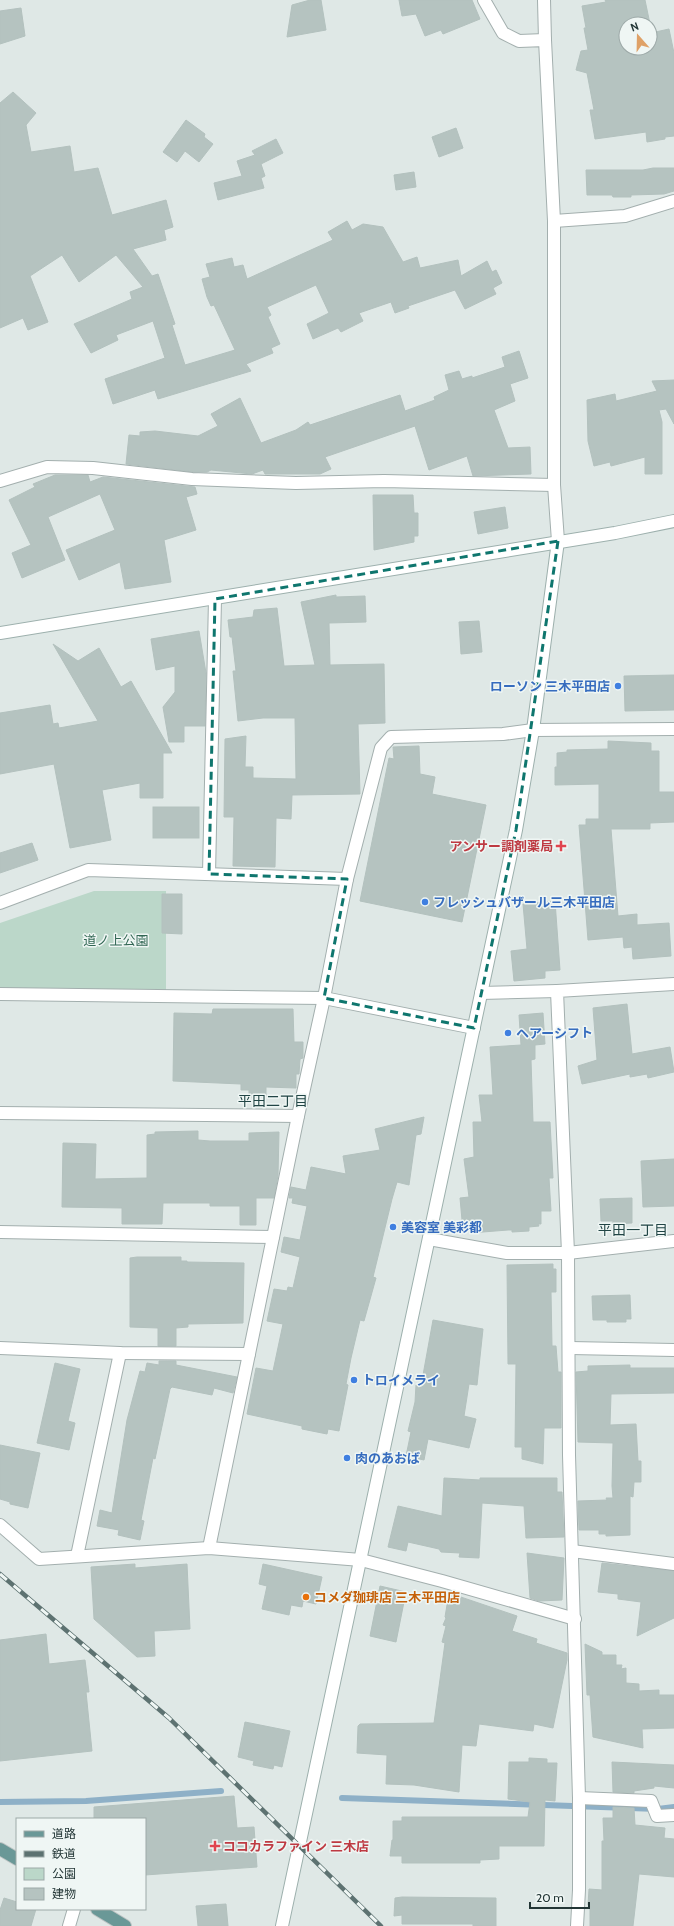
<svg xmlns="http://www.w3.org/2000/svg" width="674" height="1926" viewBox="0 0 674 1926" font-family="Cabin,'Noto Sans JP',sans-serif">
	<rect width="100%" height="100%" fill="#dfe8e6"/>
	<!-- green -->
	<polygon fill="#bbd7c9" points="94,891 166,891 166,991 0,990 0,923"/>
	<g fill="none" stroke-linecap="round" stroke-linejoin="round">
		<!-- stream -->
		<g stroke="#8eb0c7" stroke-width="6">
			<polyline points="342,1798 658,1809 674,1807"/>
			<polyline points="0,1802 86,1801 221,1791"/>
		</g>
	</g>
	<!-- building -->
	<g fill="#b5c3c0" stroke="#b3c1be">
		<polygon points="310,0 321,0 326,30 287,37 292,5"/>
		<polygon points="399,0 472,0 480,19 443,34 441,30 425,36 416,14 402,16"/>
		<polygon points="605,0 645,0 650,24 626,24 626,48 650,48 650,25 651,33 669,29 674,53 674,136 665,137 665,139 647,142 646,132 595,139 590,110 594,110 587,73 576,70 581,51 588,50 584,28 586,28 582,6 606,2"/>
		<polygon points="21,8 25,36 0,44 0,11"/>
		<polygon points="13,92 36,113 26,125 31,152 70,146 74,172 98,168 112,215 166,200 173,227 164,230 166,240 133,249 152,276 158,274 175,324 172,325 185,365 235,350 214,305 211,306 207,297 202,279 210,277 206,264 232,258 234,267 243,265 247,279 333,240 328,232 347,221 352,230 363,224 383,227 403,262 417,257 420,268 458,260 461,276 487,261 492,272 496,270 502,283 493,288 496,294 465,309 455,290 408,306 409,308 395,313 391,302 359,313 363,321 341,332 338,328 313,339 307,324 329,313 316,285 267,307 271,315 268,317 280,344 271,348 273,353 246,364 251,371 158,399 155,390 113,404 105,379 165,358 153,321 116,335 118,340 91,353 74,324 132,299 130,292 143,287 116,255 79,282 62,255 30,276 48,322 28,330 23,318 0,328 0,103"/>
		<polygon points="186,120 205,134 204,137 213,144 199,162 185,151 177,162 163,152"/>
		<polygon points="456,128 463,148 439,157 432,137"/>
		<polygon points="276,139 283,153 261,164 265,176 261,178 264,188 218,200 214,183 242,176 237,161 255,155 252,151"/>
		<polygon points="653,168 674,168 674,191 664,194 631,195 631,197 613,197 612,195 587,195 586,170 643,170"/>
		<polygon points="414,172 416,187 396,190 394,175"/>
		<polygon points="519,351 528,378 510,384 515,401 494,410 508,448 530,447 531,474 473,476 467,456 429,470 415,426 325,457 331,469 320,474 265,474 263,470 252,474 211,470 207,472 193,472 126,464 129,435 140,436 140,432 155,431 198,436 218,426 211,414 240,398 261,443 296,430 308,422 310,425 400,395 405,411 435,400 434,397 449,390 445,375 459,371 462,379 472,376 472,378 505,367 502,357"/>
		<polygon points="674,380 674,424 666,409 659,410 662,422 662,474 645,474 645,457 611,466 610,462 594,466 588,441 587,400 615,394 616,401 657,391 652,381"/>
		<polygon points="55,475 88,475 90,482 103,477 195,487 197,494 186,497 196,530 164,540 171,582 125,589 120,562 79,580 66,550 115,530 100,494 48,517 65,560 22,578 12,553 31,545 9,500 35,487 33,484"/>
		<polygon points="373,495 413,495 414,513 418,513 418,536 414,536 414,542 374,550"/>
		<polygon points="505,507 508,528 478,534 474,512"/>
		<polygon points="336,595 336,597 365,596 366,622 329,623 330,665 384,664 385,723 358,724 360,794 292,795 291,819 276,818 275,867 233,866 234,817 224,817 225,739 246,736 245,767 253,767 253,778 296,779 295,718 263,718 238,721 233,671 236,671 232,637 230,637 228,620 253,617 254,610 277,608 284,666 315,665 301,602"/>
		<polygon points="479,621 482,652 461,654 459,622"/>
		<polygon points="199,631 206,673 205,726 184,726 184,742 169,742 163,707 175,692 175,666 156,670 151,639"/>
		<polygon points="53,644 78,661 99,648 121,687 131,681 172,753 163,753 163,798 140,798 140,783 102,790 111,840 70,848 54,764 0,774 0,713 50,705 53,724 58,723 59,728 98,721"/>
		<polygon points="674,675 674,710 625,711 624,676"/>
		<polygon points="608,741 651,743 651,751 659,751 659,792 674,792 674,822 650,823 650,829 611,829 618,916 637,914 637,925 669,923 671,956 633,959 632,947 624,948 623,937 588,940 579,825 586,825 586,819 599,819 599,784 555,785 555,767 557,767 557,753 567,752 567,750 608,749"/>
		<polygon points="419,746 420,774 435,777 432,794 486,805 462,922 360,901 389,758 394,759 393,747"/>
		<rect x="153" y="807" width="46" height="31"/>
		<polygon points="32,843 38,860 0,873 0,853"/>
		<polygon points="162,894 182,894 182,934 162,933"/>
		<polygon points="555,901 560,970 545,971 545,978 514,981 511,951 527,949 523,904"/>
		<polygon points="627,1004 632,1054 670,1047 674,1072 648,1078 647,1074 630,1077 630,1074 582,1084 578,1066 597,1060 593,1008"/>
		<polygon points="213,1009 293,1009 294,1042 303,1042 303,1058 300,1059 299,1074 296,1074 296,1088 266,1087 266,1097 249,1097 249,1090 241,1090 241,1084 173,1081 174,1013 212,1014"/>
		<polygon points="543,1013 545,1044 535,1045 535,1059 531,1060 533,1122 550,1122 553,1178 549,1178 551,1211 541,1211 541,1224 538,1224 539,1226 529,1227 529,1231 512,1232 512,1230 508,1230 470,1233 470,1231 463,1231 460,1198 469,1197 464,1159 474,1157 473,1122 482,1122 479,1095 493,1095 490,1047 521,1045 519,1015"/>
		<polygon points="424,1117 421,1134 416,1135 409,1185 397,1182 392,1199 373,1277 376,1278 364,1321 360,1320 351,1358 346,1384 348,1385 339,1431 328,1429 327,1434 302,1429 302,1426 247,1414 256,1368 273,1371 283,1324 267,1321 274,1289 287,1291 288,1287 293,1288 300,1257 281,1252 284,1237 300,1240 307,1206 292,1203 293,1198 289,1198 291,1187 306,1190 311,1167 346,1174 343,1156 380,1150 375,1129"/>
		<polygon points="198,1131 198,1140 210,1141 249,1141 249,1133 279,1132 278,1175 274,1198 256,1198 256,1225 240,1225 240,1206 210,1206 210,1203 163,1203 162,1224 122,1224 122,1208 62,1207 63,1143 96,1144 95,1179 147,1178 147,1135 155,1134 155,1132"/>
		<polygon points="674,1159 674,1206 643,1207 641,1161"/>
		<polygon points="632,1198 632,1223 613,1224 613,1221 601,1221 600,1199"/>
		<polygon points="137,1257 181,1257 181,1261 187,1261 187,1262 244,1263 243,1323 188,1324 188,1327 176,1328 176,1346 158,1346 158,1328 130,1327 130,1258"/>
		<polygon points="553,1264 553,1269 556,1269 556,1292 551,1292 552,1346 556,1346 558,1372 561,1372 561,1428 544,1428 543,1464 522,1459 522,1447 515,1447 516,1364 508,1364 507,1265"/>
		<polygon points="630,1295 631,1319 626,1319 626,1322 607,1322 607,1320 593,1320 592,1296"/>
		<polygon points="433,1320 483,1329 477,1385 469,1384 464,1416 476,1419 469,1448 428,1439 424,1460 406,1456 411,1432 408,1431 415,1402 416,1385 421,1386"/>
		<polygon points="159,1361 176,1361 176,1365 237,1377 233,1393 214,1388 212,1395 172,1387 170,1389 155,1459 153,1458 141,1520 144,1521 140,1540 118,1535 119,1530 97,1526 100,1510 112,1513 127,1420 140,1371 145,1372 147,1363 159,1365"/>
		<polygon points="55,1363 80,1369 68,1421 75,1423 69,1450 37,1443"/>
		<polygon points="630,1365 630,1368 674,1368 674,1393 611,1394 610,1425 636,1424 638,1461 641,1461 641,1482 634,1482 633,1497 630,1496 630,1535 606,1536 606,1534 599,1534 599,1530 579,1530 578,1501 607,1500 606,1498 613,1498 612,1486 613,1443 578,1442 576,1372 588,1371 588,1366"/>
		<polygon points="0,1445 40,1453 28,1508 10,1504 10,1502 0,1499"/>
		<polygon points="444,1478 480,1480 480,1478 557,1478 557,1492 562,1492 564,1537 526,1538 524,1506 482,1503 479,1558 459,1557 460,1553 441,1552 439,1549 408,1542 406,1551 388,1547 398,1506 442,1516"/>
		<polygon points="527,1553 564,1558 562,1600 539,1601 530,1598"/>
		<polygon points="602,1563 674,1571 674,1618 637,1636 641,1602 618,1599 618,1594 598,1592"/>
		<polygon points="135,1564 135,1568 187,1564 190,1629 154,1631 155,1656 137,1657 94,1619 91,1567"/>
		<polygon points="263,1564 322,1577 316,1604 303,1601 302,1607 291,1605 289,1615 262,1609 267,1586 259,1584"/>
		<polygon points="380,1586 406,1592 396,1642 370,1636"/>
		<polygon points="449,1593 517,1616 512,1631 537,1639 536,1643 567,1653 567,1660 553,1728 534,1724 533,1731 479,1724 476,1746 462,1745 459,1792 414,1785 386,1784 387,1755 357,1753 358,1726 360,1724 434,1723 445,1643 442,1642 446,1626 443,1625 446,1618 445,1617"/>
		<polygon points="46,1634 49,1664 85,1660 89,1692 86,1692 92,1751 0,1761 0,1640"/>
		<polygon points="585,1644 602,1652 602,1655 616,1655 616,1665 622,1665 621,1669 626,1668 626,1683 639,1684 639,1691 659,1690 659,1695 674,1695 674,1728 642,1729 643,1748 593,1737 590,1695 587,1695"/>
		<polygon points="245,1722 290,1731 282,1767 274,1765 273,1769 253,1765 254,1761 238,1757"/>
		<polygon points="529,1758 547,1759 547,1763 557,1763 555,1801 545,1800 544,1846 499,1846 499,1859 480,1860 480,1863 402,1863 402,1856 390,1856 392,1840 393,1840 393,1821 402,1821 402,1817 528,1817 530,1802 508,1799 509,1762 529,1762"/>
		<polygon points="612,1762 674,1765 674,1788 654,1786 654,1788 634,1791 634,1793 613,1792"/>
		<polygon points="234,1796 237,1828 254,1827 257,1867 145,1875 145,1819 94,1819 94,1807"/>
		<polygon points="613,1807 634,1808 635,1825 665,1828 664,1838 674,1839 674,1877 639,1874 633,1926 590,1926 590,1905 588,1905 589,1889 602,1890 602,1841 604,1841 603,1818 613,1818"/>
		<polygon points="402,1897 496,1898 496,1926 473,1926 473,1924 402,1924 402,1915 394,1916 395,1898"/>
		<polygon points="4,1898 17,1902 17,1909 36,1909 31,1926 0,1926 0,1910"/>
		<polygon points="226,1904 228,1926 198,1926 196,1906"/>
	</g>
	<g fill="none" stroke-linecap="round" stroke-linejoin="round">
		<!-- street casing -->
		<g stroke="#a3afae" stroke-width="14">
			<g id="street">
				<polyline points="484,0 503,33 519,41 545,40 554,221 554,485 558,541"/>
				<polyline points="544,0 545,40"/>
				<polyline points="554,221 625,216 674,201"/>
				<polyline points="0,481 47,467 93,468 192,479 296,483 384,481 554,485"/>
				<polyline points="209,874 215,599"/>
				<polyline points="0,903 88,870 347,879"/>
				<polyline points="481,993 557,991"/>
				<polyline points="0,994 324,998 474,1028"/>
				<polyline points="0,1113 298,1116"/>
				<polyline points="0,1232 273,1237"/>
				<polyline points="429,1239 507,1253 568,1253 674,1241"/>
				<polyline points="0,1348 120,1353 249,1354"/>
				<polyline points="570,1348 674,1350"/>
				<polyline points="0,1525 39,1559 209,1548 361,1560 442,1581 575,1619"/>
				<polyline points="209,1548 298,1116 324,998 347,879 381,748 391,737 503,734 533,730 674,729"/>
				<polyline points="572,1551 674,1564"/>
				<polyline points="77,1556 120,1353"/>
				<polyline points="579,1798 651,1801 657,1816 674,1815"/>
				<polyline points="69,1926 74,1909"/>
				<polyline points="577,1926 579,1890 579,1798 569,1455 568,1253 557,991 674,984"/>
			</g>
		</g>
		<!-- secondary casing -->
		<g stroke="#9db0ad" stroke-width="14">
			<g id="secondary">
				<polyline points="0,633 615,533 674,521"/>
				<polyline points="282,1926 516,830 533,730 558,541"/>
			</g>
		</g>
		<!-- primary casing -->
		<g stroke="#bdc3c3" stroke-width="14">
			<g id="primary">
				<polyline points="0,1849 17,1859"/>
				<polyline points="97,1909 125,1926"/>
			</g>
		</g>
		<!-- street -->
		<use href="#street" stroke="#fff" stroke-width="12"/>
		<!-- secondary -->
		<use href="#secondary" stroke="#fff" stroke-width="12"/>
		<!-- primary -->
		<use href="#primary" stroke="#6a9897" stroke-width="12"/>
		<!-- rail casing -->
		<g stroke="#5d7271" stroke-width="4.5">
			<polyline id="rail" points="0,1574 169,1718 381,1926"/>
		</g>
		<!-- rail -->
		<use href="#rail" stroke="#eff6f4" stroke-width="3" stroke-dasharray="9" stroke-linecap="butt"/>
	</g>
	<!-- marked area -->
	<path fill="none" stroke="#0f766e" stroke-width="3" stroke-dasharray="8 5" stroke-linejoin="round" d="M558 541 516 830 474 1028 324 998 347 879 209 874 215 599Z"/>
	<!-- markers -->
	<g fill="#3f7fe0" stroke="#eff6f4" stroke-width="1.5">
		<circle cx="618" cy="686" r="4"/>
		<circle cx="425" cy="902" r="4"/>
		<circle cx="508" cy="1033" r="4"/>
		<circle cx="393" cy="1227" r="4"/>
		<circle cx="354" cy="1380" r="4"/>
		<circle cx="347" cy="1458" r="4"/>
	</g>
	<g fill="#e0444e" stroke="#eff6f4" stroke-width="1.5">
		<path d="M559 840h4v4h4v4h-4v4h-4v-4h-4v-4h4z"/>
		<path d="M213 1840h4v4h4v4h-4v4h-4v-4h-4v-4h4z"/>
	</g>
	<circle fill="#e8710a" stroke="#eff6f4" stroke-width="1.5" cx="306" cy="1597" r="4"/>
	<g text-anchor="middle" stroke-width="3" stroke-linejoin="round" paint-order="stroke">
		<!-- shop labels -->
		<g font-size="13" font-weight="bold" fill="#366cbe" stroke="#eff6f4" text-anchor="start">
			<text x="610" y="691" text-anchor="end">ローソン 三木平田店</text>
			<text x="433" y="907">フレッシュバザール三木平田店</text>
			<text x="516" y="1038">ヘアーシフト</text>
			<text x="401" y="1232">美容室 美彩都</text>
			<text x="362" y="1385">トロイメライ</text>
			<text x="355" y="1463">肉のあおば</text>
		</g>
		<!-- health labels -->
		<g font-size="13" font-weight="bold" fill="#be3a42" stroke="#eff6f4" text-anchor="end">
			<text x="553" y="851">アンサー調剤薬局</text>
			<text x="223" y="1851" text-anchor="start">ココカラファイン 三木店</text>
		</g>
		<!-- park labels -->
		<g font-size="13" fill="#326754" stroke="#eff6f4">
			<text x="116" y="945">道ノ上公園</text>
		</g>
		<!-- food labels -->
		<g font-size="13" font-weight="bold" fill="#c56008" stroke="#eff6f4" text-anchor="start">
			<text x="314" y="1602">コメダ珈琲店 三木平田店</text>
		</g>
		<!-- neighbourhood labels -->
		<g font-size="14" fill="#214545" stroke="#eff6f4">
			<text x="273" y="1106">平田二丁目</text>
			<text x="633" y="1235">平田一丁目</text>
		</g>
	</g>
	<!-- legend -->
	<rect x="16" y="1818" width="130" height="92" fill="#eff6f4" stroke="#9da9a8"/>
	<rect x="24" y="1831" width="20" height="6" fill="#6a9897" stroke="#9da9a8"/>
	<text x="52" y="1838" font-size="12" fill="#233636">道路</text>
	<rect x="24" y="1851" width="20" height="6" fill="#5d7271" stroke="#9da9a8"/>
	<text x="52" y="1858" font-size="12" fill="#233636">鉄道</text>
	<rect x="24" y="1868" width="20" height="12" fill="#bbd7c9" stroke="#9da9a8"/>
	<text x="52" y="1878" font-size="12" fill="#233636">公園</text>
	<rect x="24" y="1888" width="20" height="12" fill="#b5c3c0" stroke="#9da9a8"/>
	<text x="52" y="1898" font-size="12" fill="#233636">建物</text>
	<!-- north arrow -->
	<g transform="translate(638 36) rotate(340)"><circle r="19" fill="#eff6f4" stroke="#9da9a8"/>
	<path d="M0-3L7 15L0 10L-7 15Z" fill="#dfa167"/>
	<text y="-6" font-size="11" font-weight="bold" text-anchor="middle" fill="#233636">N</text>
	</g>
	<!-- scale -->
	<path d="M530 1902v6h59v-6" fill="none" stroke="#233636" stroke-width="2"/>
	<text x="536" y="1902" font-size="12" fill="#233636" stroke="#eff6f4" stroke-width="3" paint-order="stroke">20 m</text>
</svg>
